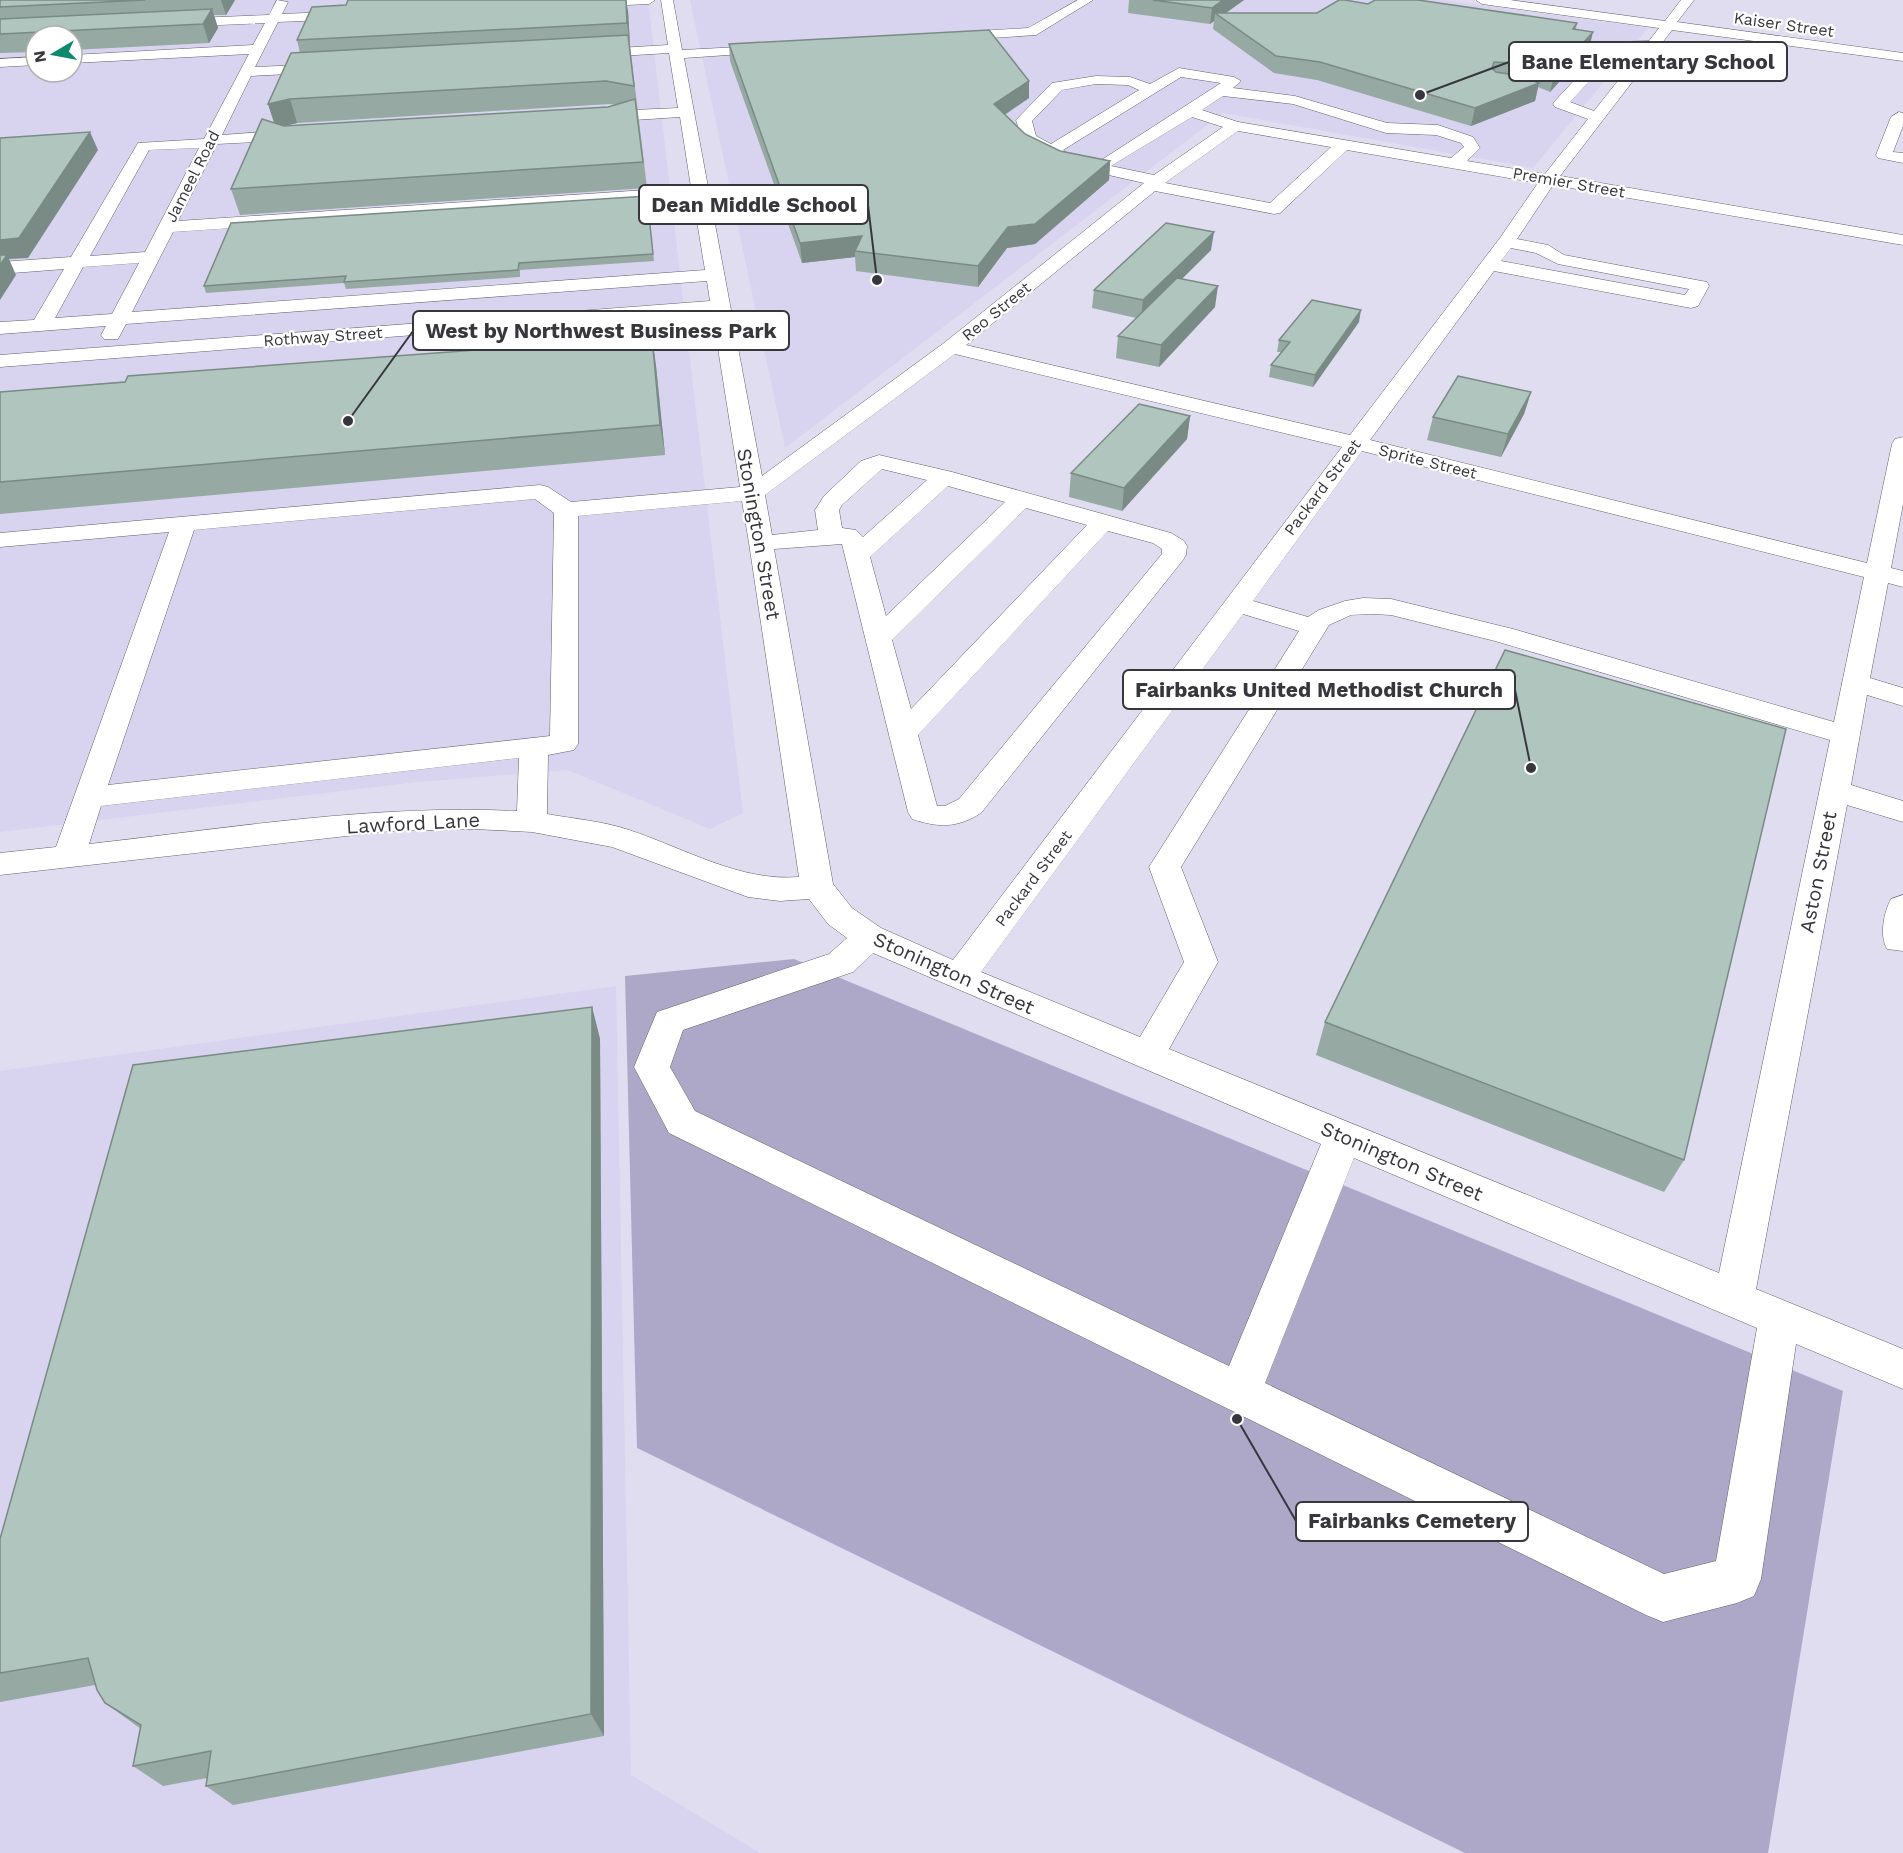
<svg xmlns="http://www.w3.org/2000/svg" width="1903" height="1853" viewBox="0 0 1903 1853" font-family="'Work Sans',sans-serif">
	<rect width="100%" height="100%" fill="#e0ddf0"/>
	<!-- built -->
	<g fill="#d8d3ee" fill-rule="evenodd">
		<path d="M0 0H648L743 813 710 829 568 770 417 782 0 832ZM36 36H72V72H36Z"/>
		<polygon points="690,0 1444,0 1648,28 1533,168 1223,113 785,448"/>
		<polygon points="616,986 631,1775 760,1853 0,1853 0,1071"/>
	</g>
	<!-- green -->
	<polygon fill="#aea8c8" points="794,959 1843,1391 1768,1853 1465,1853 637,1448 625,976"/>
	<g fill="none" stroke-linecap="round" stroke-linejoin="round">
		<!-- minor casing -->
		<g stroke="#625f6f" stroke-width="1">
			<g id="minor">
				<path d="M277 0 288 2 282 14 351 11 357 15 351 19 278 22 255 67 327 64 334 68 327 72 251 76 222 135 274 131 282 136 274 141 217 144 178 221 691 187 680 117 634 120 626 115 634 110 678 108 669 53 585 58 578 54 585 50 668 45 661 0H673L682 50 778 45 780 48 778 51 773 52 684 58 762 476 944 343 1144 183 1091 171 1089 168 1221 83 1181 77 1063 150 1073 157 1065 162 1044 154 1023 142 1016 120 1052 83 1096 76 1130 77 1150 84 1179 68 1234 77 1241 81 1233 88 1295 96 1387 123 1438 125 1473 137 1480 148 1467 161 1545 174 1588 119 1555 107 1553 104 1555 101 1610 42 1649 41 1659 28 1482 4 1476 0H1510L1665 21 1681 0H1694L1677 22 1903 53V61L1672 30 1560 176 1903 235V245L1553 185 1517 239 1548 245 1564 255 1707 282 1709 286 1698 306 1691 308 1494 271 1370 440 1867 563 1892 444 1895 439 1903 437V504L1891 568 1903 571V587L1888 583 1870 678 1903 688V706L1867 695 1851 785 1903 801V822L1847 805 1756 1289 1903 1349V1389L1796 1344 1761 1579 1754 1596 1737 1603 1663 1622 1646 1615 669 1133 634 1067 657 1012 829 954 847 938 828 924 809 899 780 901 748 897 612 847 532 832 474 829 391 831 0 875V853L56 847 169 532 0 547V533L540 485 548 487 571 502 740 487 717 342 607 351 600 349 597 345 600 341 607 339 715 330 712 312 0 367V355L710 301 707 281 126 324 118 339H104L101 335 106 326 0 334V322L34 320 64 269 0 274V262L71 257 138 143 204 139 249 54 72 63V55L253 45 265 23 171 27 164 23 171 19 269 15ZM1619 49H1643L1594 111 1570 102ZM1096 84 1128 85 1139 90 1051 144 1036 136 1032 121 1062 90ZM1223 96 1293 104 1386 133 1436 135 1461 143 1464 147 1451 158 1238 122 1202 110ZM1192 117 1223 127 1154 175 1111 166ZM1238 131 1331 147 1270 203 1165 183ZM199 148 145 252 90 256 149 150ZM1347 150 1538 183 1500 238 1350 435 966 345 1155 191 1274 214 1280 213ZM693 197 705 270 132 312 173 232ZM1511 248 1536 253 1558 264 1689 289 1685 295 1501 261ZM139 263 112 314 55 318 83 267ZM955 354 1342 447 953 960 881 928 852 908 833 884 774 549 842 544 908 812 912 819C939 828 957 828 981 813L1183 560 1186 555 1187 546 1184 541 1171 533 952 472 879 455 861 461 824 496 815 510 818 530 772 535 765 495ZM1362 451 1864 577 1834 722 1513 629 1391 599 1363 598 1345 601 1319 610 1308 617 1253 601ZM882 469 927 480 863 537 856 530 842 528 839 510 842 505ZM948 486 1005 502 886 616 870 557ZM535 499 554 513 550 736 108 785 194 530ZM742 501 749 543 799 877C740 882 684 848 629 830 603 821 574 819 547 814L548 755 574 750 578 744V516ZM1026 508 1087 525 911 709 892 640ZM1108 531 1153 543 1162 549V554L959 799 945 806H937L918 735ZM1243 614 1299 631 1149 867 1184 962 1140 1037 981 972ZM1372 614 1391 615 1495 641 1830 740 1719 1273 1169 1049 1218 962 1181 867 1329 625 1351 615ZM519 758 517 811C374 804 231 828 89 844L101 806ZM873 953 1321 1144 1229 1366 695 1111 670 1067 683 1030 853 972ZM1354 1158 1757 1328 1716 1561 1664 1574 1265 1383Z"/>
				<polygon points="579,0 655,0 649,4 582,7 576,3"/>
				<polygon points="1078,0 1093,0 1036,35 947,41 940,37 947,33 1028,28"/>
				<polygon points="36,57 36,65 0,67 0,59"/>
				<polygon points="1899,112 1903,113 1903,126 1893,152 1903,153 1903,163 1878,158 1876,155 1891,117"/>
				<path d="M1903 895V951L1887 949C1879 935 1884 912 1891 899Z"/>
			</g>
		</g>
		<!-- minor -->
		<use href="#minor" fill="#fff" fill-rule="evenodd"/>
	</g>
	<!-- wall -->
	<g fill="#96a9a3" fill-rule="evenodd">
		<polygon points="0,0 235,0 226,15 214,15 218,28 209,43 72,50 72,36 36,36 36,52 0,53"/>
		<polygon points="1129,0 1244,0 1226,13 1317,13 1368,4 1577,23 1576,29 1589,49 1550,92 1538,87 1535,101 1471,126 1317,80 1274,73 1213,29 1214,21 1210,24 1128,13"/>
		<path d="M346 5 628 11 630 45 647 188 240 215 231 189 274 123 268 104 300 53 297 40ZM610 104 616 105 608 107 285 126 297 123Z"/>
		<polygon points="729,44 1029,81 1029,98 1005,115 1025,134 1060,151 1110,161 1109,180 1035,244 1007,248 978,287 856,271 855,257 802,263 730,61"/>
		<polygon points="647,196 654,261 520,270 520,277 346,289 344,283 206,293 204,286"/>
		<polygon points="1211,250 1182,279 1215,307 1159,367 1116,358 1118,336 1136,318 1092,308 1094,290"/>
		<polygon points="1359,322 1313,387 1269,377 1271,365 1281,352 1277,352 1279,340"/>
		<polygon points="652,337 656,366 665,455 0,514 0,392"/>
		<polygon points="1531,392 1524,414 1501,457 1427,440 1433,417"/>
		<polygon points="1190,416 1187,439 1122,511 1069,497 1071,473"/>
		<polygon points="592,1007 600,1039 604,1736 233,1805 206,1786 207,1778 163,1786 133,1766 141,1729 105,1703 95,1685 0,1702 0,1539"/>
		<polygon points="1325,1022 1684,1160 1664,1192 1316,1055"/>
	</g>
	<!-- shaded-wall -->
	<g fill="#7a8a84">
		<polygon points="221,0 235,0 226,15"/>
		<polygon points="626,0 628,11 630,45 627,23"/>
		<polygon points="1223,0 1244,0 1220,17 1215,13 1214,21 1210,24 1212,8"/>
		<polygon points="212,9 218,28 209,43 203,24"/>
		<polygon points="1593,32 1589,49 1550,92 1554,75"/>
		<polygon points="1029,81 1029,98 993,122 994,104"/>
		<polygon points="1539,83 1535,101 1471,126 1475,108"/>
		<polygon points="290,99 297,123 276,128 268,104"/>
		<polygon points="90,132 98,150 28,258 9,259 16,275 0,300 0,240"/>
		<polygon points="1110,161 1109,180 1035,244 1007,248 978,287 978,266 1008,227"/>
		<polygon points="1214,232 1211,250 1141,319 1143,300"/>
		<polygon points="862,236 855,251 855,257 802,263 800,243"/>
		<polygon points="1218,286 1215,307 1159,367 1161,345"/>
		<polygon points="1361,310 1359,322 1313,387 1315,375"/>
		<polygon points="652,337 656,366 665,455 660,425"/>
		<polygon points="1531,392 1524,414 1501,457 1508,434"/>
		<polygon points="1190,416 1187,439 1122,511 1124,488"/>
		<polygon points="592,1007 600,1039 604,1736 591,1714"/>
	</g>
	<!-- building -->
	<g fill="#afc5bd" stroke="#7a8a84" stroke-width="1.5">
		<polygon points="0,0 145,0 0,7"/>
		<polygon points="348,0 626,0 627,23 297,40 312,7 346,5"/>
		<polygon points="1153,0 1223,0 1212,8"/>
		<polygon points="1339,0 1345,0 1368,4 1375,0 1418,0 1577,23 1573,29 1593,32 1554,75 1529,64 1494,62 1492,68 1496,72 1520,76 1539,83 1475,108 1320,62 1276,56 1215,13 1317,13"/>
		<polygon points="212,9 203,24 0,34 0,19"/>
		<polygon points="989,30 1029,81 994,104 1025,134 1060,151 1110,161 1035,224 1008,227 978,266 855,251 862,236 800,243 729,44"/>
		<polygon points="628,35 634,86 606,81 290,99 268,104 291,53"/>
		<polygon points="635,99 643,162 231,189 262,119 284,126 608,107"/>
		<polygon points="90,132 19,238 0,240 0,138"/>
		<polygon points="647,196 653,254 519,263 518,270 344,282 346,276 204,286 231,223"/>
		<polygon points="1166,223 1214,232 1143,300 1094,290"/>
		<polygon points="0,255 7,255 0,265"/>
		<polygon points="1177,278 1218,286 1161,345 1118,336"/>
		<polygon points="1312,300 1361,310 1315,375 1271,365 1290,342 1279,340"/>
		<polygon points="652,337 660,425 0,482 0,392 125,382 128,376"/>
		<polygon points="1458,376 1531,392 1508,434 1433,417"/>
		<polygon points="1139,404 1190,416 1124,488 1071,473"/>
		<polygon points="1505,650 1786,729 1684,1160 1325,1022"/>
		<polygon points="592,1007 591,1714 206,1786 211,1751 133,1766 141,1725 105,1703 97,1690 88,1658 0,1673 0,1539 133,1065"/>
	</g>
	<g text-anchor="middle" stroke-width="4.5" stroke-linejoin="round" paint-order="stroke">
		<!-- far-street labels -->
		<g font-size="16" fill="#37363d" stroke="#fff">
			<text transform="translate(1784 24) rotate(8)" y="6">Kaiser Street</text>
			<text transform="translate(192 176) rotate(-63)" y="6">Jameel Road</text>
			<text transform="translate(1569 182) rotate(10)" y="6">Premier Street</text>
			<text transform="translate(996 311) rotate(-39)" y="6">Reo Street</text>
			<text transform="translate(323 336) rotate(-4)" y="6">Rothway Street</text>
			<text transform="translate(1428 461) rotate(14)" y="6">Sprite Street</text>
			<text transform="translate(1322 487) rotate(-53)" y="6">Packard Street</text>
			<text transform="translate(1033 878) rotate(-53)" y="6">Packard Street</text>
		</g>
		<!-- street labels -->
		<g font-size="20" fill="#37363d" stroke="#fff">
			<text transform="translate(759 534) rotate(80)" y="7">Stonington Street</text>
			<text transform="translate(413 823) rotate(-3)" y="7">Lawford Lane</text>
			<text transform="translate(1818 872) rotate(-79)" y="7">Aston Street</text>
			<text transform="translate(954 973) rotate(24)" y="7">Stonington Street</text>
			<text transform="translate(1402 1161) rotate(23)" y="7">Stonington Street</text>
		</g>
	</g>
	<!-- callouts -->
	<path fill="none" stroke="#37363d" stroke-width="2" d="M1420 95L1509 62M877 280L868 205M348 421L413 331M1531 768L1515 690M1237 1419L1296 1521"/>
	<g fill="#37363d" stroke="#fff" stroke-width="2">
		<circle cx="1420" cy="95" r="6"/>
		<circle cx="877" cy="280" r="6"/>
		<circle cx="348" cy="421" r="6"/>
		<circle cx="1531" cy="768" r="6"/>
		<circle cx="1237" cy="1419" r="6"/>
	</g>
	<g fill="#fff" stroke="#37363d" stroke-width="2">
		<rect x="1509" y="42" width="278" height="39" rx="6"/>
		<rect x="639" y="185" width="229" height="39" rx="6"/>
		<rect x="413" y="311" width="376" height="39" rx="6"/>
		<rect x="1123" y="670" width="392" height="39" rx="6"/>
		<rect x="1296" y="1502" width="232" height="39" rx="6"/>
	</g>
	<g font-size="21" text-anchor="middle" font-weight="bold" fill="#37363d">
		<text x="1648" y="69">Bane Elementary School</text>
		<text x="754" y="212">Dean Middle School</text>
		<text x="601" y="338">West by Northwest Business Park</text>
		<text x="1319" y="697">Fairbanks United Methodist Church</text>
		<text x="1412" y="1528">Fairbanks Cemetery</text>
	</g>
	<!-- north arrow -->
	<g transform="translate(54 54) rotate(260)"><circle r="28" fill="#ffffff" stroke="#afafb1" stroke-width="1.5"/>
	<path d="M0-4.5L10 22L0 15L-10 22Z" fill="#0c8a6d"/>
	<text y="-9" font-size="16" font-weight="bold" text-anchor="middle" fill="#37363d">N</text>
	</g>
</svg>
